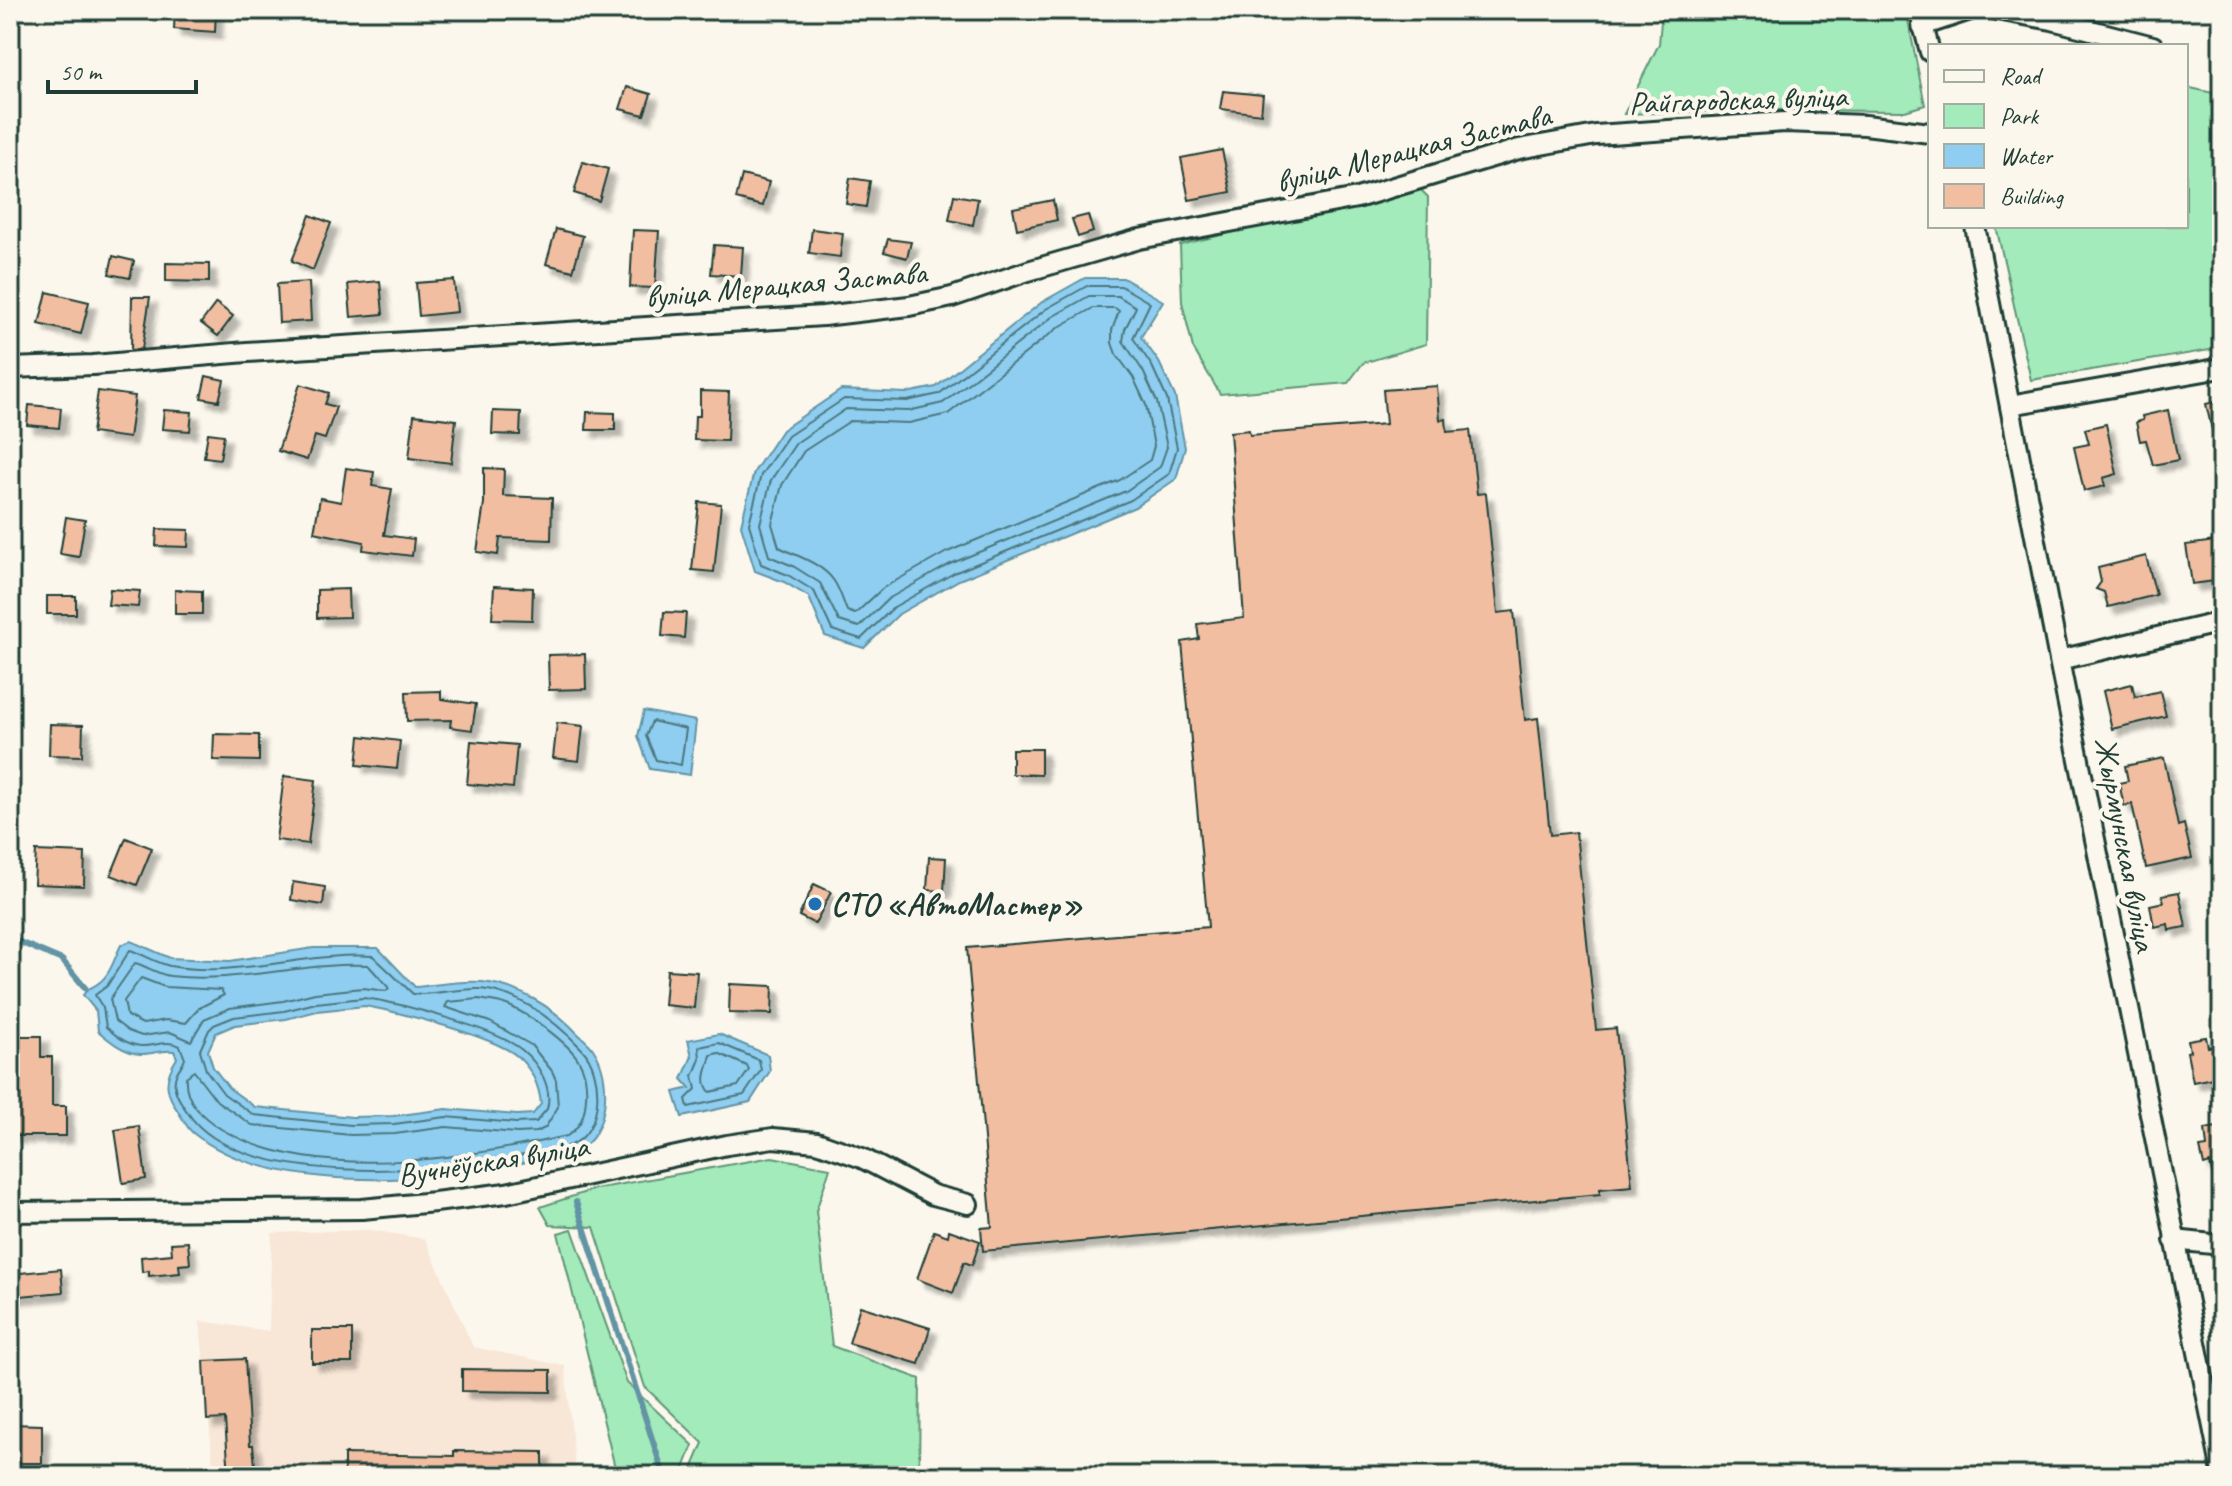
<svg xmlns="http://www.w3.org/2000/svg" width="2232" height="1486" viewBox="0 0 2232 1486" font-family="Caveat,sans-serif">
	<defs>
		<filter id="shadow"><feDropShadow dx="7" dy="7" stdDeviation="2" flood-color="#0004"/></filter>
	</defs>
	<rect width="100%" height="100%" fill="#fbf7ec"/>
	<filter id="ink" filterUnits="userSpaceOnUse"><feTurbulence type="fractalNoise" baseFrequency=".0125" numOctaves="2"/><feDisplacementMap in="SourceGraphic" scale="16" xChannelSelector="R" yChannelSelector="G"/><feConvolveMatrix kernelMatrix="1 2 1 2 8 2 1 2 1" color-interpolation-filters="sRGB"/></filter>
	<g filter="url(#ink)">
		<!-- built -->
		<polygon fill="#f8e6d6" points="370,1230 425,1239 473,1347 565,1366 576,1476 214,1476 200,1321 269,1331 272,1233"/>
		<!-- green -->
		<g fill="#a3ebba" stroke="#619477" stroke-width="2">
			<polygon points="1662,10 1906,10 1925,105 1905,111 1754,110 1624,114 1659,44"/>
			<polygon points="2186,87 2222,95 2222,348 2031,380 1996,226 2186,226"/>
			<polygon points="1418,187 1428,197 1426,344 1363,363 1348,383 1220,394 1193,348 1182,302 1180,245"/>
			<polygon points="772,1157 830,1168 816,1211 832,1346 920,1379 919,1476 689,1476 703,1443 645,1387 594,1227 550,1225 540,1207 595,1189"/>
			<polygon points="572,1229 627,1383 693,1445 681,1476 617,1476 558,1233"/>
		</g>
		<!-- water -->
		<g fill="#8fcef0" stroke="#6294a5" stroke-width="2" fill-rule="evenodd">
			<polygon points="1085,278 1123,278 1163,301 1141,337 1159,362 1175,396 1185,448 1176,479 1135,507 959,580 899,614 864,648 825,636 809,597 784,582 755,571 741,525 754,472 782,430 841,390 906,393 936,387 1042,302"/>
			<polygon points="644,711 696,721 690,775 650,769 638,736"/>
			<path d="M131 941 170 958 230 961 313 948H378L415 987C437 985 460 980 482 982 516 985 553 1007 576 1032 582 1038 589 1043 593 1049 613 1077 609 1136 576 1152 561 1159 539 1160 522 1163 431 1183 270 1195 193 1133 187 1128 183 1119 179 1113 165 1092 163 1080 177 1058L174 1051C162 1049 152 1055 140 1054 124 1053 110 1041 98 1031L96 1011 83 995C88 987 93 988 100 982 111 973 115 957 121 945ZM365 1006C398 1012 493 1036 517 1056 532 1069 539 1085 541 1104L533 1114 517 1115 446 1109 393 1116 352 1117 255 1107 229 1088 213 1067 208 1051 216 1033 235 1025 286 1019 317 1011Z"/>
			<polygon points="719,1034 768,1055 770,1071 750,1102 682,1117 674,1092 690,1088 682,1079 692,1056 688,1040"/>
		</g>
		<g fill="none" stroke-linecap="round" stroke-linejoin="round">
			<!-- shore -->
			<g stroke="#4c777f" stroke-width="2">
				<polygon points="1087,286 1121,286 1150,303 1133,338 1152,366 1167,399 1177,448 1169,474 1131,500 954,573 894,607 861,639 832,630 814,591 788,575 761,564 749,524 761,475 788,436 844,399 907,401 939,394 1046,309"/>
				<polygon points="1089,296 1118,296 1136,307 1125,329 1123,341 1143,371 1157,402 1167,447 1160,467 1126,491 950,564 888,599 859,627 839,621 820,583 793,566 769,556 760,524 771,480 796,443 846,409 908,411 943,403 1052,317"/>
				<path d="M1093 308H1115L1119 311 1112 330V343L1116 354 1133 377 1146 405 1154 446 1150 460 1120 480 945 553 883 588 855 614 847 611C843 601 840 590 834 581 822 563 796 556 779 547L772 524 782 485 804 451 850 421 909 423 948 414 1059 327Z"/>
				<polygon points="652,721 686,729 681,765 656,760 646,736"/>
				<path d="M130 950C143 954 156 963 170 966 236 978 306 952 373 956L413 994C435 995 458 988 480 989 520 992 556 1022 582 1049 604 1072 604 1132 571 1145 558 1150 543 1151 529 1154 449 1171 240 1192 188 1113 180 1101 171 1090 176 1075 178 1069 183 1064 185 1059L180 1046C166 1039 155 1047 141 1046 127 1045 115 1035 106 1027L103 1008 95 995 107 986Z"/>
				<path d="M135 963C146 966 158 974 170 976 237 984 301 962 368 965L389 988 386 991 363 988 315 993 283 1001 230 1008 204 1019 191 1041 170 1032 142 1036 128 1031 115 1021 110 999Z"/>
				<polygon points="141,978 165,987 221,990 224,995 199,1008 186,1023 166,1020 143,1024 127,1016 124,1001"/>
				<path d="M363 998C397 1002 497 1029 522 1050 538 1063 553 1087 547 1109L536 1122 516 1123 446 1117 394 1124 351 1125 254 1115 224 1094 206 1070 200 1050 209 1030 214 1025 234 1017 284 1011 316 1003Z"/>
				<path d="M479 999C487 1001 496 1001 504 1004 525 1011 569 1043 579 1061 586 1073 587 1086 586 1098 585 1115 581 1127 567 1136 465 1158 315 1184 221 1129 202 1117 184 1101 186 1077L194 1071 217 1101 252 1125 351 1135 395 1134 446 1127 517 1133 536 1132 545 1128 558 1107 556 1080 552 1071 531 1045 490 1022 445 1007 448 1002Z"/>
				<polygon points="719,1043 759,1060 761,1070 744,1095 688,1107 686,1099 696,1089 693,1076 700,1059 699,1047"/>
				<path d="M718 1053 747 1066 749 1070 738 1086 710 1092C700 1080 708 1069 711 1055Z"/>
			</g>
			<!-- stream -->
			<g stroke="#6294a5" stroke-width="6">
				<polyline points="10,938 62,960 86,989"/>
				<polyline points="576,1202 664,1476"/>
			</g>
		</g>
		<!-- building -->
		<g fill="#f1bea2" stroke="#1f3d34" stroke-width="2" filter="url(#shadow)">
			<polygon points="175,10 216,10 215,32 174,29"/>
			<polygon points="627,87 651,94 644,115 620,109"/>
			<polygon points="1223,91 1263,95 1261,114 1220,109"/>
			<polygon points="1222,150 1231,192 1189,200 1181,158"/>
			<polygon points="583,162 608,169 599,201 574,193"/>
			<polygon points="742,175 769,182 763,206 736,199"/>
			<polygon points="850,178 870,181 866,207 846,204"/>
			<polygon points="954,195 978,199 973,225 949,220"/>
			<polygon points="1053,200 1057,220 1017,229 1013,208"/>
			<polygon points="310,215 331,223 313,270 292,261"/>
			<polygon points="1088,215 1093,232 1078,237 1072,219"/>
			<polygon points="556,229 583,236 573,271 546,264"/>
			<polygon points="812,229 843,233 840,257 809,253"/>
			<polygon points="633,230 659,231 655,288 630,287"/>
			<polygon points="888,239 911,242 907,258 884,252"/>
			<polygon points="714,245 743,247 741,276 711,274"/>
			<polygon points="113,256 134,261 130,278 109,274"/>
			<polygon points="166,263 209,264 209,282 166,281"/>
			<polygon points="454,280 457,312 419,316 416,283"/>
			<polygon points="380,281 383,314 351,317 348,284"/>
			<polygon points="309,282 311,321 279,323 277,284"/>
			<polygon points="47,292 89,302 81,334 39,324"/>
			<polygon points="132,297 150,297 142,349 131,350"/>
			<polygon points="216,303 233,316 218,336 201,323"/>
			<polygon points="206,376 224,380 219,401 201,398"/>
			<polygon points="300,384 329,393 325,404 336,407 325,439 315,436 307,460 278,451"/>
			<polygon points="1437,386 1440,420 1446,419 1447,432 1470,430 1477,494 1486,493 1498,613 1514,611 1525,720 1538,718 1550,835 1576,832 1596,1030 1616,1028 1632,1186 1600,1189 1600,1194 983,1251 981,1228 992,1227 967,948 1208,927 1182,642 1199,639 1197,624 1244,618 1230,432 1249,430 1250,435 1386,424 1383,390"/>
			<polygon points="98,391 135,396 129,438 92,433"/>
			<polygon points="700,391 729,392 727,441 694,440 695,416 700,416"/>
			<polygon points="2222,400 2222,446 2216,447 2206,404"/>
			<polygon points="29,405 61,408 59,428 27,425"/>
			<polygon points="164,410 192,412 190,431 162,429"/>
			<polygon points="2168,410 2178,460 2153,465 2146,440 2140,441 2136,422 2143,420 2142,416"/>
			<polygon points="493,411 521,412 520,435 492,434"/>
			<polygon points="587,412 615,413 615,430 586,430"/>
			<polygon points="414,415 456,420 451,463 409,458"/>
			<polygon points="2106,424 2117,474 2103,478 2105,486 2084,491 2074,447 2089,444 2085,429"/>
			<polygon points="208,433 224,435 220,459 204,457"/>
			<polygon points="346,468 374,472 372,486 392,489 384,535 414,539 412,556 363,550 364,542 314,532 320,498 341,502"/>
			<polygon points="484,468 504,469 503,496 552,498 551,540 500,538 498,555 477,552 484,503"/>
			<polygon points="699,502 721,504 714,572 692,570"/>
			<polygon points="66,517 85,520 79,557 60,554"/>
			<polygon points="157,529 189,530 188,547 156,546"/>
			<polygon points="2222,540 2222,580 2192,584 2186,545"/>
			<polygon points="2146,556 2156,595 2108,607 2104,592 2096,589 2101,582 2098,568"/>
			<polygon points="494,586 533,588 532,620 492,619"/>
			<polygon points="110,589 140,591 138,607 108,605"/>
			<polygon points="348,589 349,617 317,618 317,590"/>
			<polygon points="175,590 202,591 202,614 175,614"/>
			<rect x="47" y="596" width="29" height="18"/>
			<polygon points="664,612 686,613 684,638 662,636"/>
			<polygon points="585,654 586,689 549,690 548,655"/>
			<polygon points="2132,684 2135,697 2160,691 2166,716 2112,729 2103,691"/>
			<polygon points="441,691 441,699 476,704 472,730 450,727 451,720 407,721 406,692"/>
			<polygon points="557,723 583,726 579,761 553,758"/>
			<polygon points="50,724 83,725 82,756 49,755"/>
			<polygon points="214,734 259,735 259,761 213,760"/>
			<polygon points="360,736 400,741 397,769 357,765"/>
			<polygon points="471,741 517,745 513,788 467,784"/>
			<polygon points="1012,749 1041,749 1041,775 1012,774"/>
			<polygon points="2164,758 2178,826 2184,824 2192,858 2146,868 2132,804 2124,806 2119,783 2128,781 2125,766"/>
			<polygon points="284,776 316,780 308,844 276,840"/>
			<polygon points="126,838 152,848 137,885 111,875"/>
			<polygon points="36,851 85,853 84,886 34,884"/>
			<polygon points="929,857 946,858 944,891 927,890"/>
			<polygon points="293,882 325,887 323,905 291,900"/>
			<polygon points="814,884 831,892 815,924 799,916"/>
			<polygon points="2179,892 2186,927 2169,930 2168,924 2154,927 2150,905 2164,902 2162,895"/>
			<polygon points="667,970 697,972 694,1008 664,1005"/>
			<polygon points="730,984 773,986 772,1014 729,1013"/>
			<polygon points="20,1036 41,1036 41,1057 52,1057 52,1106 66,1106 66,1136 10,1136 10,1105 20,1105"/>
			<polygon points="2206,1037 2208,1047 2213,1046 2216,1059 2222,1058 2222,1076 2193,1082 2187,1052 2190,1051 2188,1040"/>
			<polygon points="139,1126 146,1179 123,1183 115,1130"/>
			<polygon points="2222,1126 2222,1185 2215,1186 2210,1163 2204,1165 2200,1148 2207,1147 2205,1129"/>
			<polygon points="949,1230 980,1241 972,1265 964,1262 953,1293 917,1279 934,1231 948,1236"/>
			<polygon points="188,1242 190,1264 179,1265 180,1273 149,1276 149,1271 142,1272 141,1257 172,1254 171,1243"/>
			<polygon points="61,1269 63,1292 10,1297 10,1274"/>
			<polygon points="860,1306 930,1328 919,1364 849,1343"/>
			<rect x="312" y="1330" width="40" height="33"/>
			<polygon points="245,1359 250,1445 253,1445 256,1476 229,1476 225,1419 207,1420 204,1361"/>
			<polygon points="462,1369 551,1370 551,1392 462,1391"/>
			<polygon points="10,1424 42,1425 42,1463 10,1463"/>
			<polygon points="454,1451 543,1452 543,1475 433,1473 433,1476 344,1476 344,1454 454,1456"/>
		</g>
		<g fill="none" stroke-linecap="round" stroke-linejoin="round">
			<!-- minor casing -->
			<g stroke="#1f3d34" stroke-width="24">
				<g id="minor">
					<polyline points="1919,10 1930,52"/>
					<polyline points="1997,10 2052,20 2153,46"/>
					<polyline points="1922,26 1970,10"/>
					<polyline points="1975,226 2059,660 2222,1472"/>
					<polyline points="10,368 93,365 247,352 823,316 909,306 952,297 1028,271 1139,239 1357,198 1519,149 1596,135 1785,122 1865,125 1930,133"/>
					<polyline points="2010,405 2222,368"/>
					<polyline points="2059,660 2222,622"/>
					<polyline points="10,1212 362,1209 435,1202 506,1193 727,1145 773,1138 817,1142 862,1158 933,1195 968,1204"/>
					<polyline points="2174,1240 2222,1245"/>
				</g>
			</g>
			<!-- minor -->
			<use href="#minor" stroke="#fbf7ec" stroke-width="18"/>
		</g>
	</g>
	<!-- markers -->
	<circle fill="#1f6fb2" stroke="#fbf7ec" stroke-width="3" cx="815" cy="904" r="8"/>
	<g text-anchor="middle" stroke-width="8" stroke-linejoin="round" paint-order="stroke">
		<!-- street labels -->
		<g font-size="32" fill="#1f3d34" stroke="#fbf7ec">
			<text transform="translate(1738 99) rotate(-2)" y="11">Райгародская вуліца</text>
			<text transform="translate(1413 148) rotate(-14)" y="11">вуліца Мерацкая Застава</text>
			<text transform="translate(786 284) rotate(-5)" y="11">вуліца Мерацкая Застава</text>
			<text transform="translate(2126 844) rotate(79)" y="11">Жырмунская вуліца</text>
			<text transform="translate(493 1160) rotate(-9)" y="11">Вучнёўская вуліца</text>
		</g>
		<!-- poi labels -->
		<g font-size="32" font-weight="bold" fill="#1f3d34" stroke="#fbf7ec" text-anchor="start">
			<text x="831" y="915">СТО «АвтоМастер»</text>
		</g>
	</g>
	<!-- margin -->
	<rect width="2232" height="1486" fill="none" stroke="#fbf7ec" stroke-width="40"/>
	<rect x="20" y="20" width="2192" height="1446" fill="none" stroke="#1f3d34" stroke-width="3" filter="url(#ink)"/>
	<!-- legend -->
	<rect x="1928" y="44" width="260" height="184" fill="#fbf7ec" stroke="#a3ada2" stroke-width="2"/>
	<rect x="1944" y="70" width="40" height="12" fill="#fbf7ec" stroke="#a3ada2" stroke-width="2"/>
	<text x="2000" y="84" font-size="24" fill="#1f3d34">Road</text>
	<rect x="1944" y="104" width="40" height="24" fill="#a3ebba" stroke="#a3ada2" stroke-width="2"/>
	<text x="2000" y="124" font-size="24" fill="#1f3d34">Park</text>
	<rect x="1944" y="144" width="40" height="24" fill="#8fcef0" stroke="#a3ada2" stroke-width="2"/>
	<text x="2000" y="164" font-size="24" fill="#1f3d34">Water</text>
	<rect x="1944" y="184" width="40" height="24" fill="#f1bea2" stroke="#a3ada2" stroke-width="2"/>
	<text x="2000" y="204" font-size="24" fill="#1f3d34">Building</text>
	<!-- scale -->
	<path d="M48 80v12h148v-12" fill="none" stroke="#1f3d34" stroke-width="4"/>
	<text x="60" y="80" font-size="24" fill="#1f3d34" stroke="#fbf7ec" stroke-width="6" paint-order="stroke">50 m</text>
</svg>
